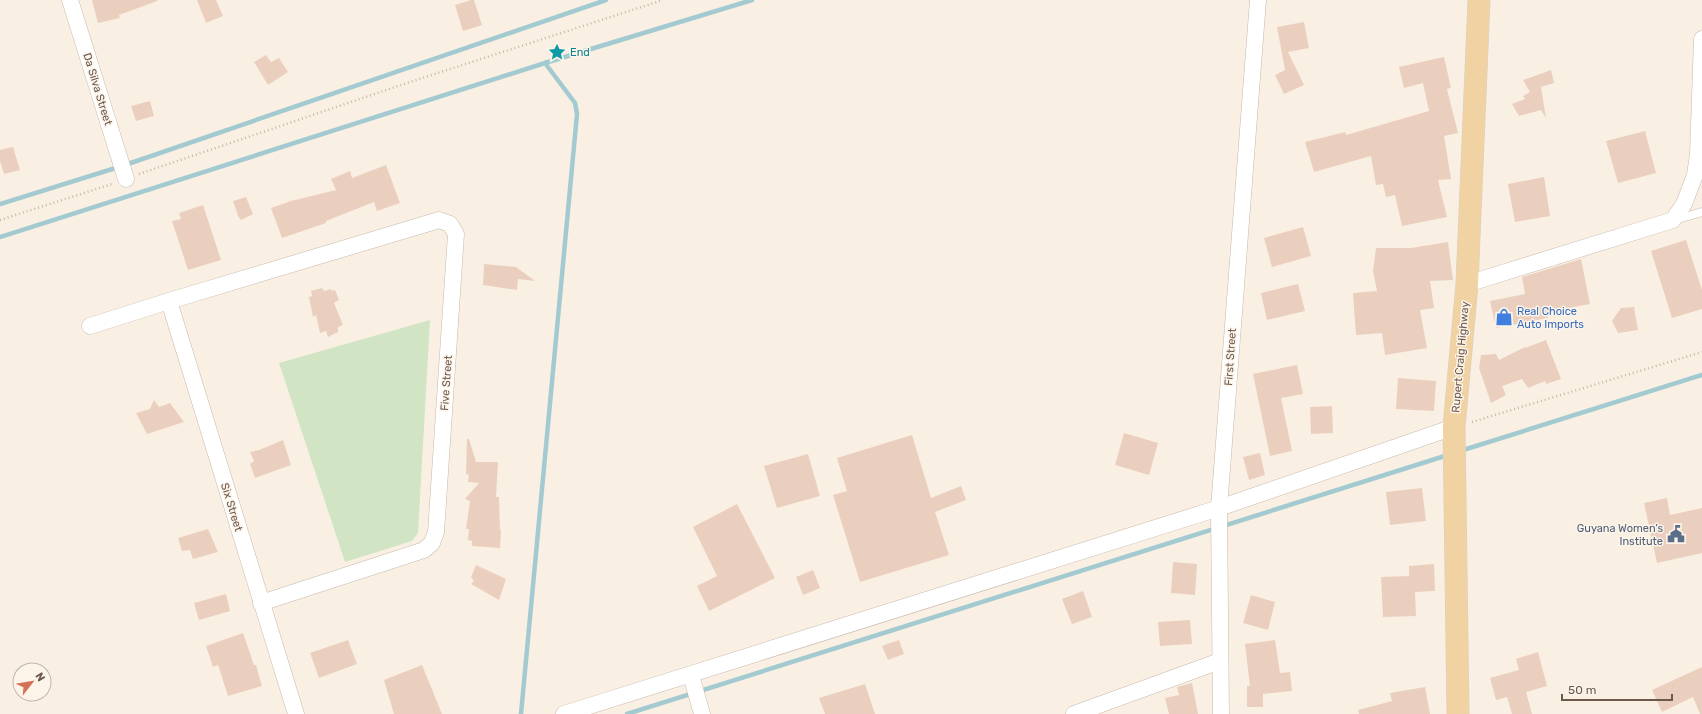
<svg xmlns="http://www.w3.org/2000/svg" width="1702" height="714" viewBox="0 0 1702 714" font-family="Rubik,sans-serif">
	<rect width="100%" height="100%" fill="#f9f0e3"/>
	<!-- green -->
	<polygon fill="#d1e4c4" points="430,320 418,533 412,541 345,562 279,363"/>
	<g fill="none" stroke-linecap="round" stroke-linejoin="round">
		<!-- stream -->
		<g stroke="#a2cad0" stroke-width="4.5">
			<polyline points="0,204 122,166 606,0"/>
			<polyline points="0,237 545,63 752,0"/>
			<polyline points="1460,451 1702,375"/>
			<polyline points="521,714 577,114 575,103 545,63"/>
			<polyline points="627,714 1448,455"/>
		</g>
	</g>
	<!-- building -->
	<g fill="#ebcfbe">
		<polygon points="92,0 157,0 157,1 119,15 120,18 98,23"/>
		<polygon points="197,0 216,0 223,16 206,23"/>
		<polygon points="471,0 474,0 482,25 463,31 455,5"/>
		<polygon points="1304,22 1309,48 1288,52 1304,85 1284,94 1275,75 1285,70 1277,27"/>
		<polygon points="266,55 271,62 279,58 288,72 268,85 254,62"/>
		<polygon points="1444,57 1451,88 1447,89 1458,133 1444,136 1451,179 1438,180 1447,217 1402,226 1395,195 1386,197 1383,184 1376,185 1371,156 1314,172 1305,142 1345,132 1346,135 1429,111 1423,83 1404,88 1399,67"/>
		<polygon points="1551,70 1554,83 1541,87 1546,118 1541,110 1519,116 1512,104 1525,99 1523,96 1530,92 1523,80"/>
		<polygon points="150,101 154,116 136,121 131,106"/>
		<polygon points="1645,131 1656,173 1618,183 1606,141"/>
		<polygon points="13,147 20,170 4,174 0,161 0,150"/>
		<polygon points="386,165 400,203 377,211 374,202 326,221 326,223 282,238 271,208 291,201 336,190 331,179 350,171 352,178"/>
		<polygon points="1544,177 1550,216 1515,222 1508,184"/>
		<polygon points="246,197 253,214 241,220 238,216 233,201"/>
		<polygon points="203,205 221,260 188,270 172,221 181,219 179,213"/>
		<polygon points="1303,227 1311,256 1272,267 1264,238"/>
		<polygon points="1686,240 1702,290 1702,309 1672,318 1651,251"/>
		<polygon points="1448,242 1453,280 1430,281 1434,308 1420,310 1427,348 1385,355 1382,333 1356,335 1353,293 1377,291 1373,271 1376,248 1411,248"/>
		<polygon points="1581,259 1590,304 1547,312 1548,318 1496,328 1490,301 1525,294 1522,277"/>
		<polygon points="484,264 516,267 535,281 518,279 517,290 483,285"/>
		<polygon points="1298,284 1305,311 1267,320 1261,293"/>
		<polygon points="322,288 324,291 331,289 332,291 335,290 339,300 334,303 343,325 338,327 338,332 328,337 326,331 320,333 316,315 313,317 309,297 312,296 311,291"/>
		<polygon points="1634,307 1638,330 1618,333 1612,321 1621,308"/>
		<polygon points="1546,340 1561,379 1546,384 1545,381 1528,388 1522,379 1502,386 1506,395 1491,403 1479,368 1481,355 1496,354 1499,360 1525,347 1525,348"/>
		<polygon points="1297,365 1303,394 1281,398 1292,451 1270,456 1253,374"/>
		<polygon points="1398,378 1436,381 1434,411 1396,409"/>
		<polygon points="154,400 159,407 170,403 184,422 147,434 136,413 150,409"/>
		<polygon points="1332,406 1333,433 1311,434 1310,407"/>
		<polygon points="1124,433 1158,443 1149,475 1115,465"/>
		<polygon points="912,435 931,498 961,486 966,500 935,512 949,555 860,582 833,495 847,491 837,458"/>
		<polygon points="467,439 469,439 476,462 498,462 496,497 499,497 500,530 501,530 500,548 472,546 472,541 468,540 469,529 466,529 470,501 465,499 479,483 468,482 469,475 466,474"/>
		<polygon points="283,440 291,465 255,478 250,464 254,461 250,452 259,450"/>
		<polygon points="1260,453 1265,475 1249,480 1243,457"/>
		<polygon points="808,454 820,496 777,508 764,466"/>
		<polygon points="1422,488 1426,521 1390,525 1386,492"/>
		<polygon points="1667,498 1670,515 1702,508 1702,553 1657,563 1644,503"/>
		<polygon points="737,504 775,578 709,611 697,586 717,576 693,527"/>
		<polygon points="208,529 218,552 193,559 190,550 182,551 178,538"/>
		<polygon points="1173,562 1197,564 1195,595 1171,593"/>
		<polygon points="1434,564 1435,591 1415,592 1416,616 1383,617 1381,577 1409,576 1409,566"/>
		<polygon points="476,565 506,579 499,600 471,584 474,581 471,577"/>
		<polygon points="813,570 820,588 803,595 796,577"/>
		<polygon points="1083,591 1092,617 1072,624 1062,599"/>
		<polygon points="226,594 230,611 199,620 194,603"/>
		<polygon points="1251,595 1275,602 1268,630 1243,623"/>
		<polygon points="1190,620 1192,644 1160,646 1158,622"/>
		<polygon points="243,633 254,665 256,665 262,686 228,696 218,665 213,667 206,646"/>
		<polygon points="348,640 357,664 319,678 310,653"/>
		<polygon points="899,640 904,654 888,660 882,646"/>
		<polygon points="1275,640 1280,673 1290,672 1292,691 1263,694 1263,707 1247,707 1247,686 1250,686 1245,644"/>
		<polygon points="1538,652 1547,686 1526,692 1532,714 1512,714 1507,697 1496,700 1490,678 1519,670 1516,659"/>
		<polygon points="422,665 442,714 394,714 384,680"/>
		<polygon points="1702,667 1702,714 1700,714 1693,697 1662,712 1652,690"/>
		<polygon points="1192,683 1198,714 1169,714 1165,698 1179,695 1177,687"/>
		<polygon points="865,684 875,714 825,714 819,698"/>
		<polygon points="1425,687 1430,714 1359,714 1358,710 1392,701 1390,693"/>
	</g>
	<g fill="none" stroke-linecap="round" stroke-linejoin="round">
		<!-- lane casing -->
		<g stroke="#c8b8ac" stroke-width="9">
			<polyline id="lane" points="1674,220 1702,212"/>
		</g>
		<!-- street casing -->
		<g stroke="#c8b8ac" stroke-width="17">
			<g id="street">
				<polyline points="70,0 126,179"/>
				<polyline points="1467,284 1673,220 1684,204 1695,175 1698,154 1702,39"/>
				<polyline points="169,301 296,714"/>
				<polyline points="90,326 169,301 439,220 450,224 456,234 436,532 432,543 424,550 261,603"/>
				<polyline points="691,675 702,714"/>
				<polyline points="564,714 1219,508 1454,427"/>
				<polyline points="1074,714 1220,661"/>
				<polyline points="1221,714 1219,508 1258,0"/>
			</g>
		</g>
		<!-- primary casing -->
		<g stroke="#d6d0cd" stroke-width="23">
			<polyline id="primary" points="1458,714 1454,427 1467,284 1479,0"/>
		</g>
		<!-- path -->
		<g stroke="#cfb3a2" stroke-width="2.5" stroke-dasharray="1 3" stroke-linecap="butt">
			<polyline points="139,174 407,83 663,0"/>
			<polyline points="0,220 112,184"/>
			<polyline points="1472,422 1702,352"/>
		</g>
		<!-- lane -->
		<use href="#lane" stroke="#fff" stroke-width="8"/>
		<!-- street -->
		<use href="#street" stroke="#fff" stroke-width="16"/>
		<!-- primary -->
		<use href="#primary" stroke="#f0d2a3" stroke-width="22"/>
	</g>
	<!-- icons -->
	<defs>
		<g id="sight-bare" transform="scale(1.38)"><path d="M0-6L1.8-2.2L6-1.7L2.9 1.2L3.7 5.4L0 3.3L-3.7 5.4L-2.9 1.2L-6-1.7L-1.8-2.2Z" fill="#0f9aa8" stroke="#fcf4e9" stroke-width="2.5" paint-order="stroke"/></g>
		<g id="shop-bare" transform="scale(1.38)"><path d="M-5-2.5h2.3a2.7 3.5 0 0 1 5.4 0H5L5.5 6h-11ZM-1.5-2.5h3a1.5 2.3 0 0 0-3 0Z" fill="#3f7fe0" stroke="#fcf4e9" stroke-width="2.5" paint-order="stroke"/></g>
		<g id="civic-bare" transform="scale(1.38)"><path d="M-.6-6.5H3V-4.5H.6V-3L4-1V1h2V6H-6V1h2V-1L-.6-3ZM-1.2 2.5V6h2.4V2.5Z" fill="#5c6f8a" stroke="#fcf4e9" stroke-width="2.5" paint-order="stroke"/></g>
	</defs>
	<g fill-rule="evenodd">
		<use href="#sight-bare" x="557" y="52"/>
		<use href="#shop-bare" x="1504" y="317"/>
		<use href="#civic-bare" x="1676" y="534"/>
	</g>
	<g text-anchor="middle" stroke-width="3" stroke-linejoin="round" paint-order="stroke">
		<!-- culture labels -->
		<g font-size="11" fill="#0d838f" stroke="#fcf4e9" text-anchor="start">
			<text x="570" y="56">End</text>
		</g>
		<!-- street labels -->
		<g font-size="11" fill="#6d584d" stroke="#fcf4e9">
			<text transform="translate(98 89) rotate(73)" y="4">Da Silva Street</text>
			<text transform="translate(1230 357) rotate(-86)" y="4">First Street</text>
			<text transform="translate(1460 357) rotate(-85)" y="4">Rupert Craig Highway</text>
			<text transform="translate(446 383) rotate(-86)" y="4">Five Street</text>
			<text transform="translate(232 507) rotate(73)" y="4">Six Street</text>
		</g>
		<!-- shop labels -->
		<g font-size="11" fill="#366cbe" stroke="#fcf4e9" text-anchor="start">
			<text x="1517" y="315">Real Choice<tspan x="1517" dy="13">Auto Imports</tspan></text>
		</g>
		<!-- service labels -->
		<g font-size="11" fill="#4e5e75" stroke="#fcf4e9" text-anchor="end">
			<text x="1663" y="532">Guyana Women’s<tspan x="1663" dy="13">Institute</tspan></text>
		</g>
	</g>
	<!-- north arrow -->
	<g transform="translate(32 682) rotate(59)"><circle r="19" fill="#fcf4e9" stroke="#c3b6ab"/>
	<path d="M0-3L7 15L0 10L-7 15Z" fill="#d47157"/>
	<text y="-6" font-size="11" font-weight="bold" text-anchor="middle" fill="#6d584d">N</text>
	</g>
	<!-- scale -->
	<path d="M1562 694v6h110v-6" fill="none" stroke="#6d584d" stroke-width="2"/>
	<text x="1568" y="694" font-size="12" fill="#6d584d" stroke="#fcf4e9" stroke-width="3" paint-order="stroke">50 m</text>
</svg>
